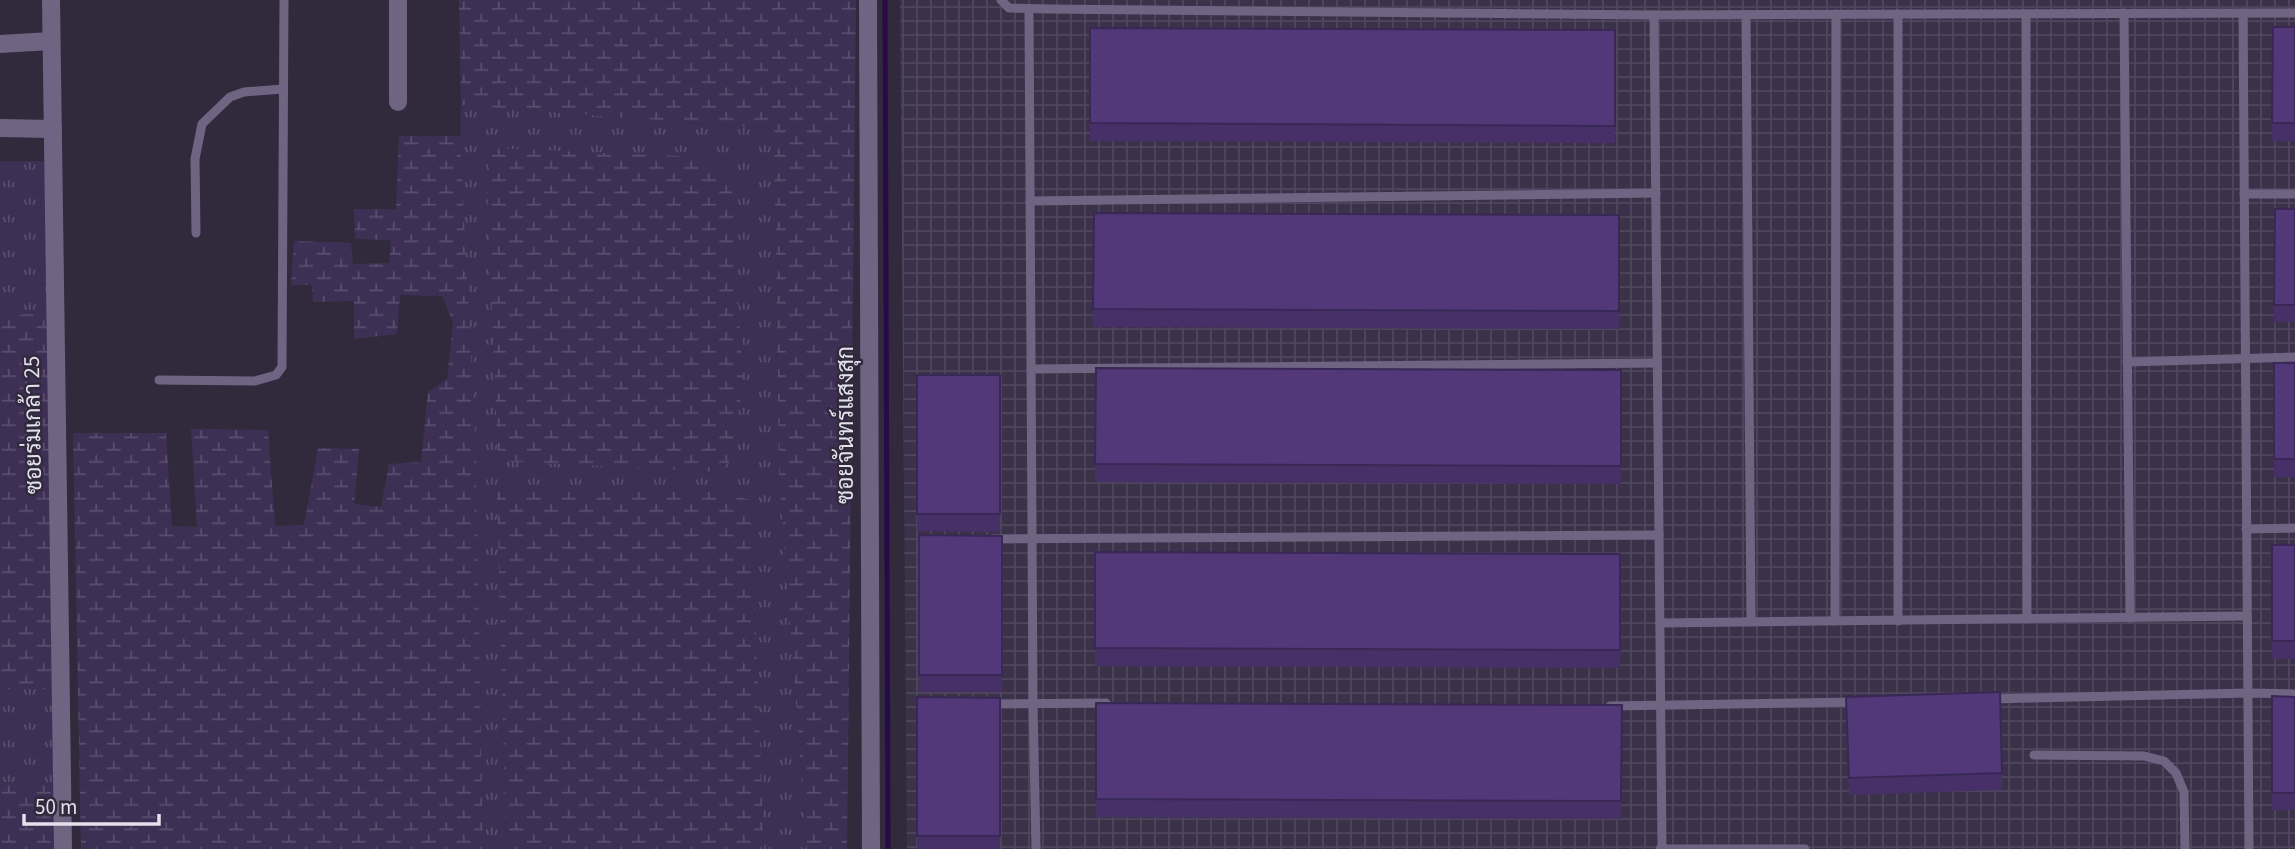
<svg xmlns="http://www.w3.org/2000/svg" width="2295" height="849" viewBox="0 0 2295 849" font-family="'Source Sans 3',Sarabun,sans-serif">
	<defs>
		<pattern id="industrial-grid" width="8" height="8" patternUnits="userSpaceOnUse" patternTransform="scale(1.75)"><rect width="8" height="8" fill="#3b324a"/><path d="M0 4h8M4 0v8" fill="none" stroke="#4e465c"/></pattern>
		<pattern id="grass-tufts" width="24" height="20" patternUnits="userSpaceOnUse" patternTransform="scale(1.75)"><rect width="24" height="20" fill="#3e3055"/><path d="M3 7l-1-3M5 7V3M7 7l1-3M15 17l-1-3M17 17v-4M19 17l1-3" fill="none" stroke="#5a4e6e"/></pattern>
		<pattern id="wetland-marsh" width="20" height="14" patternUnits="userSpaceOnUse" patternTransform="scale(1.75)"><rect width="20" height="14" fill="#3e3055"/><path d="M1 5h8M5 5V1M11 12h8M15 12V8" fill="none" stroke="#5a4e6e"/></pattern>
	</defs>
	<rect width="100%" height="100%" fill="#302a3c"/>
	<!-- industrial -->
	<polygon fill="url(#industrial-grid)" points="900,0 2295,0 2295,849 907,849"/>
	<!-- grass -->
	<g fill="url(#grass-tufts)">
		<polygon points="461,105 774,129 779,474 807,849 764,849 751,500 718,492 498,489 506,849 483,849 476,460 460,147"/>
		<polygon points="0,161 51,161 52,312 0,316"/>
		<polygon points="0,689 53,689 53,783 0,782"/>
	</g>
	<!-- wetland -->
	<g fill="url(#wetland-marsh)">
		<polygon points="459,0 856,0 847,849 807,849 779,474 774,129 461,105"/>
		<polygon points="399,136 460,136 476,460 483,849 81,849 73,433 166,433 172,526 197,527 191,429 268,430 275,526 304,525 318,448 359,449 354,504 381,507 389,464 421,462 428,392 447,379 453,323 442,296 400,295 397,334 354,339 354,301 313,302 312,285 291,285 294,241 351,243 353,264 389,263 391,240 355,239 354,209 396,209"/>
		<polygon points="493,148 702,157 731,176 743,382 732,457 721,472 498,461 487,183"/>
		<polygon points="52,312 53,689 0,689 0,316"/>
		<polygon points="497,489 718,492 751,500 764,849 506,849"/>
		<polygon points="0,782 53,783 56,849 0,849"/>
	</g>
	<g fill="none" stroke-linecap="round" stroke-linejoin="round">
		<!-- stream -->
		<polyline stroke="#280a48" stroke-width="5" points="885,0 888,849"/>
		<!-- lane -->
		<g stroke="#6f6583" stroke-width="9">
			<polyline points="1001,0 1009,8 1048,9 1654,15 2295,13"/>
			<polyline points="1029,9 1033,703 1036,849"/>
			<polyline points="2124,13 2130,618"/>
			<polyline points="2243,13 2249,849"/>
			<polyline points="1898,14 1898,621"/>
			<polyline points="2026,14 2027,619"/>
			<polyline points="1654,15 1662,848"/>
			<polyline points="1746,15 1751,622"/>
			<polyline points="2244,194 2295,194"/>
			<polyline points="1030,201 1656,193"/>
			<polyline points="196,233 195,159 202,124 230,97 244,92 283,89"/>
			<polyline points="2127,362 2295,357"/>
			<polyline points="1031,369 1657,363"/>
			<polyline points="159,380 255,381 276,375 282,367 284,0"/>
			<polyline points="2246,529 2295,528"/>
			<polyline points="993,539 1659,535"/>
			<polyline points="1835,621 1836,14"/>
			<polyline points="1660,623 2247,616"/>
			<polyline points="1988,699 2248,693 2295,694"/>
			<polyline points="990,704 1106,703"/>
			<polyline points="1610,706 1858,702"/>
			<polyline points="2034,755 2144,756 2164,761 2176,773 2184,792 2185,849"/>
			<polyline points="1660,849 1805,849"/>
		</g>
		<!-- street -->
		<g stroke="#6f6583" stroke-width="18">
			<polyline points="51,0 63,849"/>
			<polyline points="868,0 871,849"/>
			<polyline points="0,44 51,41"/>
			<polyline points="398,102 398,0"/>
			<polyline points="0,128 53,129"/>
		</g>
	</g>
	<!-- wall -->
	<g fill="#473068">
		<polygon points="2273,27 2295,27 2295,141 2272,141"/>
		<polygon points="1090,28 1615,30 1615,143 1090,141"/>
		<polygon points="2275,209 2295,209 2295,322 2274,322"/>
		<polygon points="1094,213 1619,215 1619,329 1093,327"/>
		<rect x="2274" y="363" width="21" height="114"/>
		<polygon points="1096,368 1621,370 1621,484 1095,482"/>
		<polygon points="917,375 1000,375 1000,532 917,531"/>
		<polygon points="919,535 1002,536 1002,692 919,692"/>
		<rect x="2272" y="545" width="23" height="114"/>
		<polygon points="1095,552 1620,554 1620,668 1095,666"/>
		<polygon points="2272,696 2295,697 2295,810 2272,810"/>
		<polygon points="917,697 1000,698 1000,849 917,849"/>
		<polygon points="1096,703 1622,705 1621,819 1096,817"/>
		<polygon points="1846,714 2002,773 2002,790 1849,795"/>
	</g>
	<!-- building -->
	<g fill="#523879" stroke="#392755" stroke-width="2">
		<polygon points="2273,27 2295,27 2295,123 2272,123"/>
		<polygon points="1090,28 1615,30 1615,126 1090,123"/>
		<polygon points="2275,209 2295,209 2295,305 2274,305"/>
		<polygon points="1094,213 1619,215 1619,311 1093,309"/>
		<rect x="2274" y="363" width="21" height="96"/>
		<polygon points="1096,368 1621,370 1621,466 1095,464"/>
		<rect x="917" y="375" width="83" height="139"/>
		<polygon points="919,535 1002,536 1002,675 919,675"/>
		<rect x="2272" y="545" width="23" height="96"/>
		<polygon points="1095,552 1620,554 1620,650 1095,648"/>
		<polygon points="2000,692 2002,773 1849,778 1846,697"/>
		<polygon points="2272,696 2295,697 2295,793 2272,793"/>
		<polygon points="917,697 1000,698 1000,836 917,836"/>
		<polygon points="1096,703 1622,705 1621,801 1096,799"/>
	</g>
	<g text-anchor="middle" stroke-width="5" stroke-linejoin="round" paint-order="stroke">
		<!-- street labels -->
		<g font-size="23" fill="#e4e0ec" stroke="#302a3c">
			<text transform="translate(32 425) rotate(-91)" y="8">ซอยร่มเกล้า 25</text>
			<text transform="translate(845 425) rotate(-90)" y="8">ซอยจันทร์แสงสุก</text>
		</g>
	</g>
	<!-- scale -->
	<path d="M24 814v10h135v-10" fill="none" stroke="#e4e0ec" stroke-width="3.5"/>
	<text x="35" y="814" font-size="21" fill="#e4e0ec" stroke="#302a3c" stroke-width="5" paint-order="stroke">50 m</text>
</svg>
